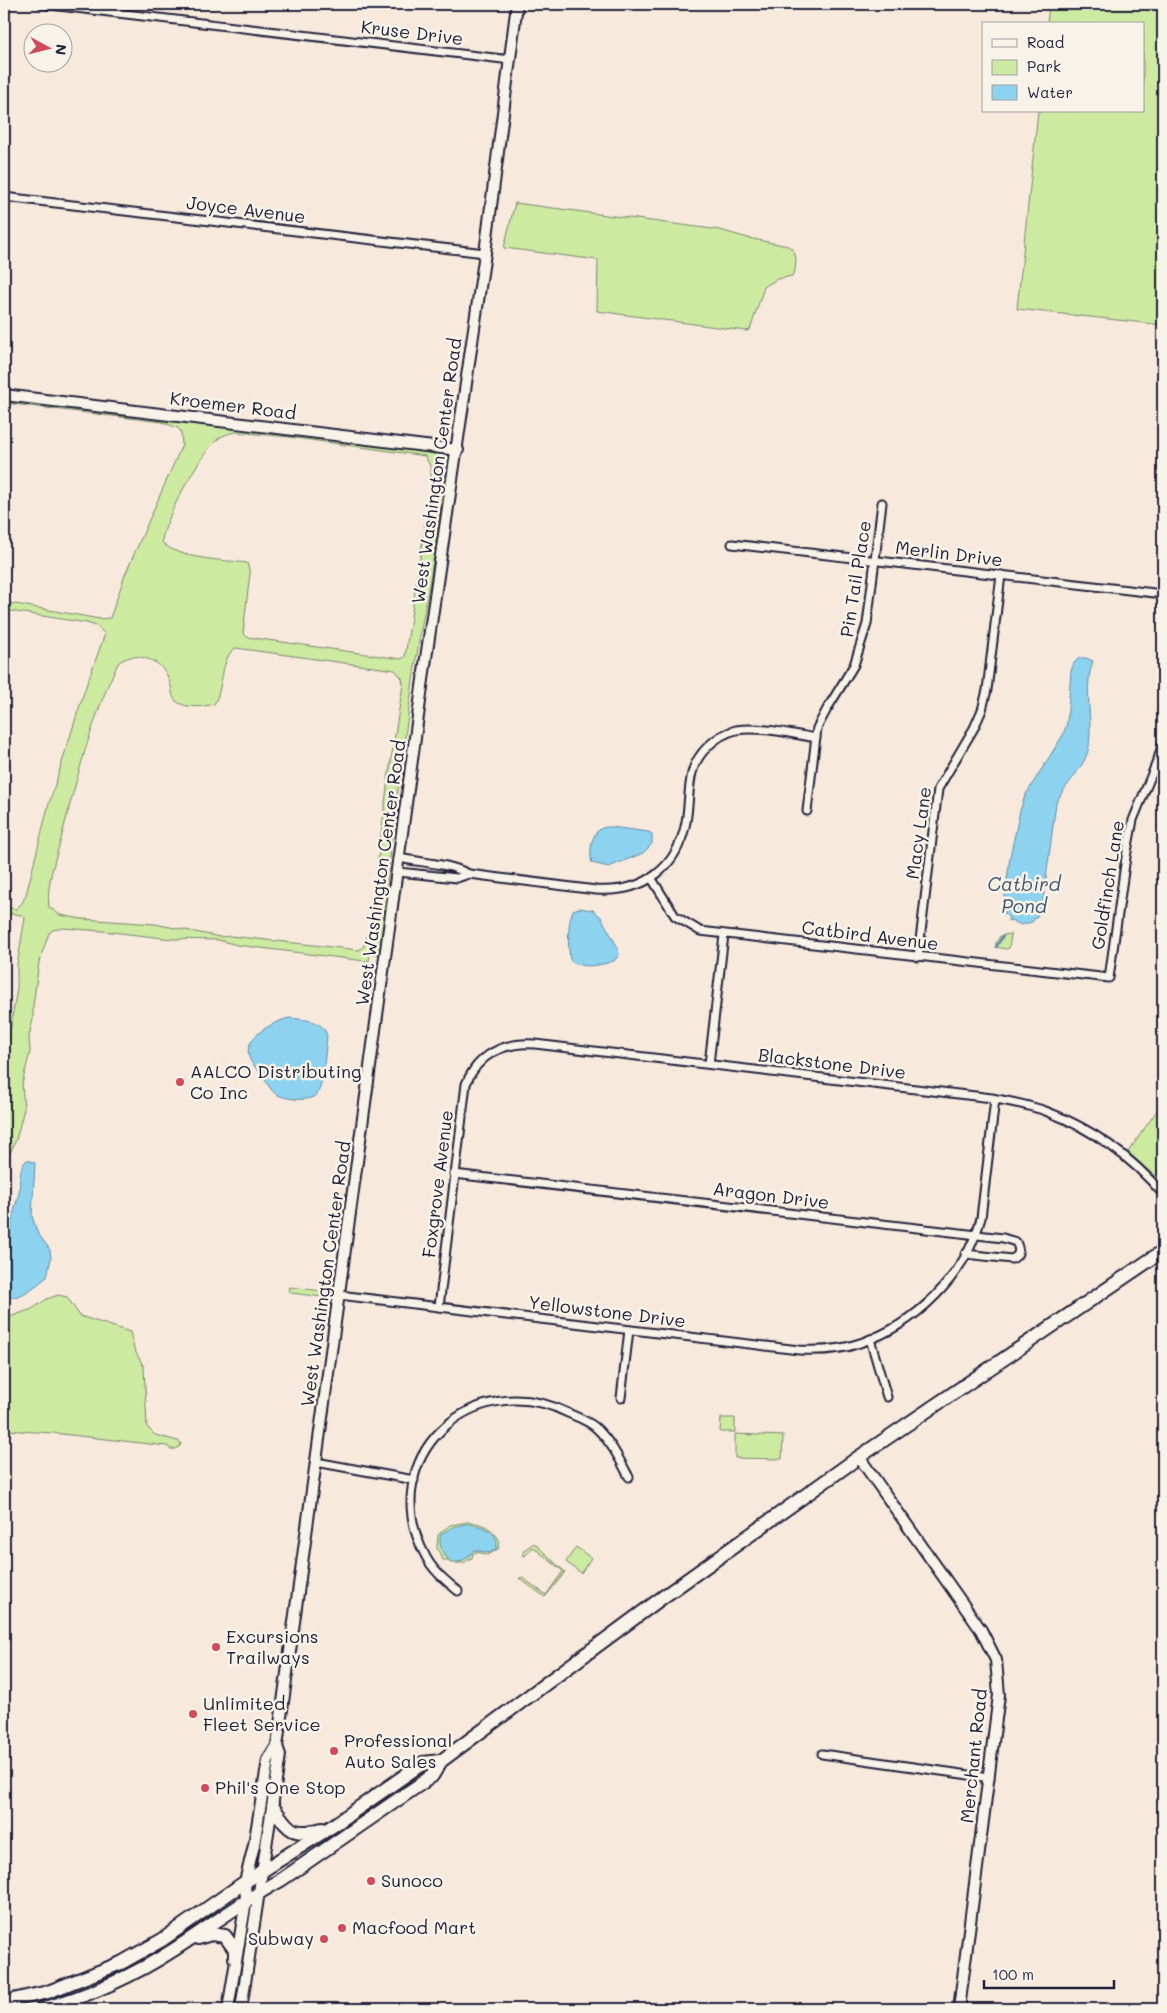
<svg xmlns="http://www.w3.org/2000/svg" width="1167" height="2013" viewBox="0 0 1167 2013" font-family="Mali,sans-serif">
	<rect width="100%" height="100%" fill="#f7e9dc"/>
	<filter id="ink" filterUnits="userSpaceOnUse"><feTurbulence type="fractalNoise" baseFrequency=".02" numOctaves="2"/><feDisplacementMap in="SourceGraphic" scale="10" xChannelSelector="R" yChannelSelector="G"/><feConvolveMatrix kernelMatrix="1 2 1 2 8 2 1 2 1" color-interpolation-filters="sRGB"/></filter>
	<g filter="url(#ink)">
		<!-- green -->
		<g fill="#cdeaa1" stroke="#78866e" fill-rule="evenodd">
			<polygon points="1049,4 1106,4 1163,8 1163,325 1017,309 1038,111 1143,111 1143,24 1047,24"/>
			<polygon points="515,203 720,230 748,238 788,246 794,251 796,259 795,270 792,276 777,279 764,287 750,330 746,331 597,311 598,260 504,248"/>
			<path d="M4 400 431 452 437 457 444 468C441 526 429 584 419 641 403 745 389 849 381 954H370L369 961H365L237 945 218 940 172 939 103 931 63 928 53 930 49 933 39 962 33 1006V1019L29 1036 30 1052 22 1084 24 1109 16 1140 4 1166V1068L17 988V965L25 918 22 915 4 913V907L16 909 22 903 26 895 48 807 85 689 105 634 96 626 87 623 4 610V602L100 619 110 618 125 575 182 445 181 432 178 428 162 422 4 403ZM235 432 289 437 425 456 431 468V485L405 657 401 659 247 637 243 633 250 573 247 563C225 560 176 559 162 542 163 521 200 454 217 440 222 435 228 434 235 432ZM236 648 395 670 402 678 403 684 388 779 369 931 363 947 359 950 230 936 220 937 155 924 82 919 60 915 49 907C46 884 55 861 61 839 76 781 92 717 118 663 126 657 134 655 144 658 159 661 167 671 171 686 172 691 172 697 176 701 185 709 203 707 214 704 224 689 220 656 236 648Z"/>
			<polygon points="1009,934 1011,935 1009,948 1006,949 996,947 996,943 1000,936"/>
			<polygon points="1163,1102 1163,1176 1157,1178 1128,1152"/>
			<polygon points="290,1287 322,1291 325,1292 326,1296 323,1297 291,1293 289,1291"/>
			<polygon points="58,1295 67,1297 80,1316 130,1332 134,1349 144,1367 147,1427 155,1435 178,1441 181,1443 180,1446 176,1449 170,1449 167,1446 53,1433 4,1430 4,1319 32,1309 47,1299"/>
			<polygon points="721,1418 735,1418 735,1432 720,1432"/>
			<polygon points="735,1434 783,1436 782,1459 735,1458"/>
			<path d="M468 1522C482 1523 494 1528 500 1542L498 1549 488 1555 477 1552 473 1553 472 1558 469 1559 464 1563H450L448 1560H443L437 1548 438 1535 450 1525Z"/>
			<polygon points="534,1543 565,1572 545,1597 519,1578 523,1578 546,1595 563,1571 533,1547 525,1556 523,1555 524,1550"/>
			<polygon points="576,1547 591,1558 581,1573 566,1562"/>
		</g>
		<!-- water -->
		<g fill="#8dd2ef" stroke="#628ca7">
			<path d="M1079 658H1086L1093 661C1083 690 1093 716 1089 746 1086 767 1065 784 1056 803L1043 901 1037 916 1032 922 1021 925 1011 920 1008 921 1009 918 1004 913V904L1010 857 1020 811 1025 796 1063 735 1067 723 1071 671 1074 663Z"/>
			<path d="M611 827 649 832 652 834V844L643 853 609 867 592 863C589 853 591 832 602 828 605 827 608 827 611 827Z"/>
			<path d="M579 908 593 910 601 917 618 948 619 955 614 961C601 965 582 970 570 960 568 944 567 926 573 910Z"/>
			<path d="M289 1018C305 1020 324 1019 327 1037 325 1050 324 1084 317 1094 309 1103 285 1099 276 1094 270 1090 266 1081 262 1075 258 1070 251 1064 249 1057 243 1036 274 1022 289 1018Z"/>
			<path d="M27 1160 35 1163 32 1216 37 1232 50 1250 51 1258 47 1277C36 1285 22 1299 8 1297L4 1293C8 1262 8 1227 18 1197 22 1184 16 1170 27 1160Z"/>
			<path d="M465 1524C479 1524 502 1531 496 1549L490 1553 474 1550C471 1553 469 1557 465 1559 449 1571 436 1547 441 1534L453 1527Z"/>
		</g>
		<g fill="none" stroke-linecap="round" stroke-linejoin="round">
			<!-- stream -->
			<polyline stroke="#628ca7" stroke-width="2.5" points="996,947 1003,936"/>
			<!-- street casing -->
			<g stroke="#22223b" stroke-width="11">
				<g id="street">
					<polyline points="42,4 511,60"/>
					<polyline points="4,197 485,253"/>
					<polyline points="732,544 1163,594"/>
					<polyline points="807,811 817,728 827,709 854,665 867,624 882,503"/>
					<path d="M399 858C423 863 448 863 469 874L596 890C644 893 677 869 686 822 689 806 688 789 692 773 697 753 716 735 736 730 759 726 793 734 816 738"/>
					<polyline points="398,872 457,878 469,874"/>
					<polyline points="652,879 675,916 700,931 1109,978 1126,857 1133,820 1158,759 1163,742"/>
					<polyline points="918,957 938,789 974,728 982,710 987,690 1001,575"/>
					<polyline points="709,1064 724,935"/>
					<path d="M454 1174 1003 1238 1016 1242C1020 1250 1020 1255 1012 1259L965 1254"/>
					<path d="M339 1295 799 1350C819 1351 841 1350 860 1343 916 1325 966 1275 981 1218L995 1099"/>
					<path d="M439 1307 466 1084C478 1054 504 1042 535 1044L992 1098C1011 1102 1030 1105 1048 1112 1093 1129 1132 1158 1163 1194"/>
					<polyline points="870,1339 887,1397"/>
					<polyline points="621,1398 629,1330"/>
					<polyline points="316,1462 414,1480"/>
					<path d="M458 1591C446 1581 432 1570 425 1555 374 1459 472 1365 568 1413 577 1417 588 1421 595 1427 610 1440 620 1460 629 1477"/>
					<polyline points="822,1754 990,1778"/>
				</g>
			</g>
			<!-- secondary casing -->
			<g stroke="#22223b" stroke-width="14">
				<g id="secondary">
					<polyline points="4,395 458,450"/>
					<polyline points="859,1457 981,1630 996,1660 999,1695 959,2009"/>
					<polyline points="228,2009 246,1901 245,1882 254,1845 268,1760 277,1746"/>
					<polyline points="241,2009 280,1755 277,1746 425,665 485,253 517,4"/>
				</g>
			</g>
			<!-- highway casing -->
			<g stroke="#22223b" stroke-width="16">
				<g id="highway">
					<path d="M273 1807C289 1830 292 1837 322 1829"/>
					<polyline points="198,1938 211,1934 225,1936 235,1950 235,1958"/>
					<polyline points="4,2002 48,1992 121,1963 162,1940 245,1882 331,1827 423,1763 441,1761"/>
					<path d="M42 2009C88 1996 135 1975 175 1949 211 1926 244 1900 281 1880L432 1776 441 1761 663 1597 859 1457 1163 1251"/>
				</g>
			</g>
			<!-- street -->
			<use href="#street" stroke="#f7f3e8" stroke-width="7"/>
			<!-- secondary -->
			<use href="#secondary" stroke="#f7f3e8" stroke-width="10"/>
			<!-- highway -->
			<use href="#highway" stroke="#f7f3e8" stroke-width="12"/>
		</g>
	</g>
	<!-- markers -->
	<g fill="#d1495b" stroke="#f7f3e8" stroke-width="2">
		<circle cx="180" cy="1082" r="5"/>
		<circle cx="216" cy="1647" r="5"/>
		<circle cx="193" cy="1714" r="5"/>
		<circle cx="334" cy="1751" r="5"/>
		<circle cx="205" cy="1788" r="5"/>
		<circle cx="371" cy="1881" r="5"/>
		<circle cx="342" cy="1928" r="5"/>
		<circle cx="324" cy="1939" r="5"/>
	</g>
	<g text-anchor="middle" stroke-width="5" stroke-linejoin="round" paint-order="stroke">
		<!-- street labels -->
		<g font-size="18" fill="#22223b" stroke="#f7f3e8">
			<text transform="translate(412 33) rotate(7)" y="6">Kruse Drive</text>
			<text transform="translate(246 210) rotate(7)" y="6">Joyce Avenue</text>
			<text transform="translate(233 406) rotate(7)" y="6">Kroemer Road</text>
			<text transform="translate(437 471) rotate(-82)" y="6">West Washington Center Road</text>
			<text transform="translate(949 554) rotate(7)" y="6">Merlin Drive</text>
			<text transform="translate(856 579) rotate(-81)" y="6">Pin Tail Place</text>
			<text transform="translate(919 833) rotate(-82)" y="6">Macy Lane</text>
			<text transform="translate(381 873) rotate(-82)" y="6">West Washington Center Road</text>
			<text transform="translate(1108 885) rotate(-81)" y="6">Goldfinch Lane</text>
			<text transform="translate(870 936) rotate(7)" y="6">Catbird Avenue</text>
			<text transform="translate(832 1064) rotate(7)" y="6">Blackstone Drive</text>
			<text transform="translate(438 1184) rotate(-83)" y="6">Foxgrove Avenue</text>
			<text transform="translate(771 1196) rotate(7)" y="6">Aragon Drive</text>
			<text transform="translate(326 1274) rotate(-82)" y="6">West Washington Center Road</text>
			<text transform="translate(607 1312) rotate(7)" y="6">Yellowstone Drive</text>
			<text transform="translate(974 1756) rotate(-84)" y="6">Merchant Road</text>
		</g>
		<!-- poi labels -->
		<g font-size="18" fill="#22223b" stroke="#f7f3e8" text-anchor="start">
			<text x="190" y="1078">AALCO Distributing<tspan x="190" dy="21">Co Inc</tspan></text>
			<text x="226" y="1643">Excursions<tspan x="226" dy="21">Trailways</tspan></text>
			<text x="203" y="1710">Unlimited<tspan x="203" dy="21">Fleet Service</tspan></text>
			<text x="344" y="1747">Professional<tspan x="344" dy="21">Auto Sales</tspan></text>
			<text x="215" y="1794">Phil's One Stop</text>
			<text x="381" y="1887">Sunoco</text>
			<text x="352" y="1934">Macfood Mart</text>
			<text x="314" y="1945" text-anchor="end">Subway</text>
		</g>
		<!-- water labels -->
		<g font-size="19" font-style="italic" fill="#425771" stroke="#f7f3e8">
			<text x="1024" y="891">Catbird<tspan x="1024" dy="22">Pond</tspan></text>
		</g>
	</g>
	<!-- margin -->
	<rect width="1167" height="2013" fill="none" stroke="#f7f3e8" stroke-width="20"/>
	<rect x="10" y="10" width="1147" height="1993" fill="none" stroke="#22223b" stroke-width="2" filter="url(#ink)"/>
	<!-- legend -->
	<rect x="982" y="22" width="162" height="90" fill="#f7f3e8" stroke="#a29fa3"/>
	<rect x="992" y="39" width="25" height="8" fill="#f7f3e8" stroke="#a29fa3"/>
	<text x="1027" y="48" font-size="15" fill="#22223b">Road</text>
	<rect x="992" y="60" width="25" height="15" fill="#cdeaa1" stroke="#a29fa3"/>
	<text x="1027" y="72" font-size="15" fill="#22223b">Park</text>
	<rect x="992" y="85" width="25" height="15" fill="#8dd2ef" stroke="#a29fa3"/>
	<text x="1027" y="98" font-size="15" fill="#22223b">Water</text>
	<!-- north arrow -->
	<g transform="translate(48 48) rotate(97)"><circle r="24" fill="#f7f3e8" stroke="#a29fa3"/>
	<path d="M0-4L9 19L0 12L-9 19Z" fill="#d1495b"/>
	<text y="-8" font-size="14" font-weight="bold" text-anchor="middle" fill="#22223b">N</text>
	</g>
	<!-- scale -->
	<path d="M984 1980v8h130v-8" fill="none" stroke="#22223b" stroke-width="2.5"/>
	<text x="992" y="1980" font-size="15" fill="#22223b" stroke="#f7f3e8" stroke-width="4" paint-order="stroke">100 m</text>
</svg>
